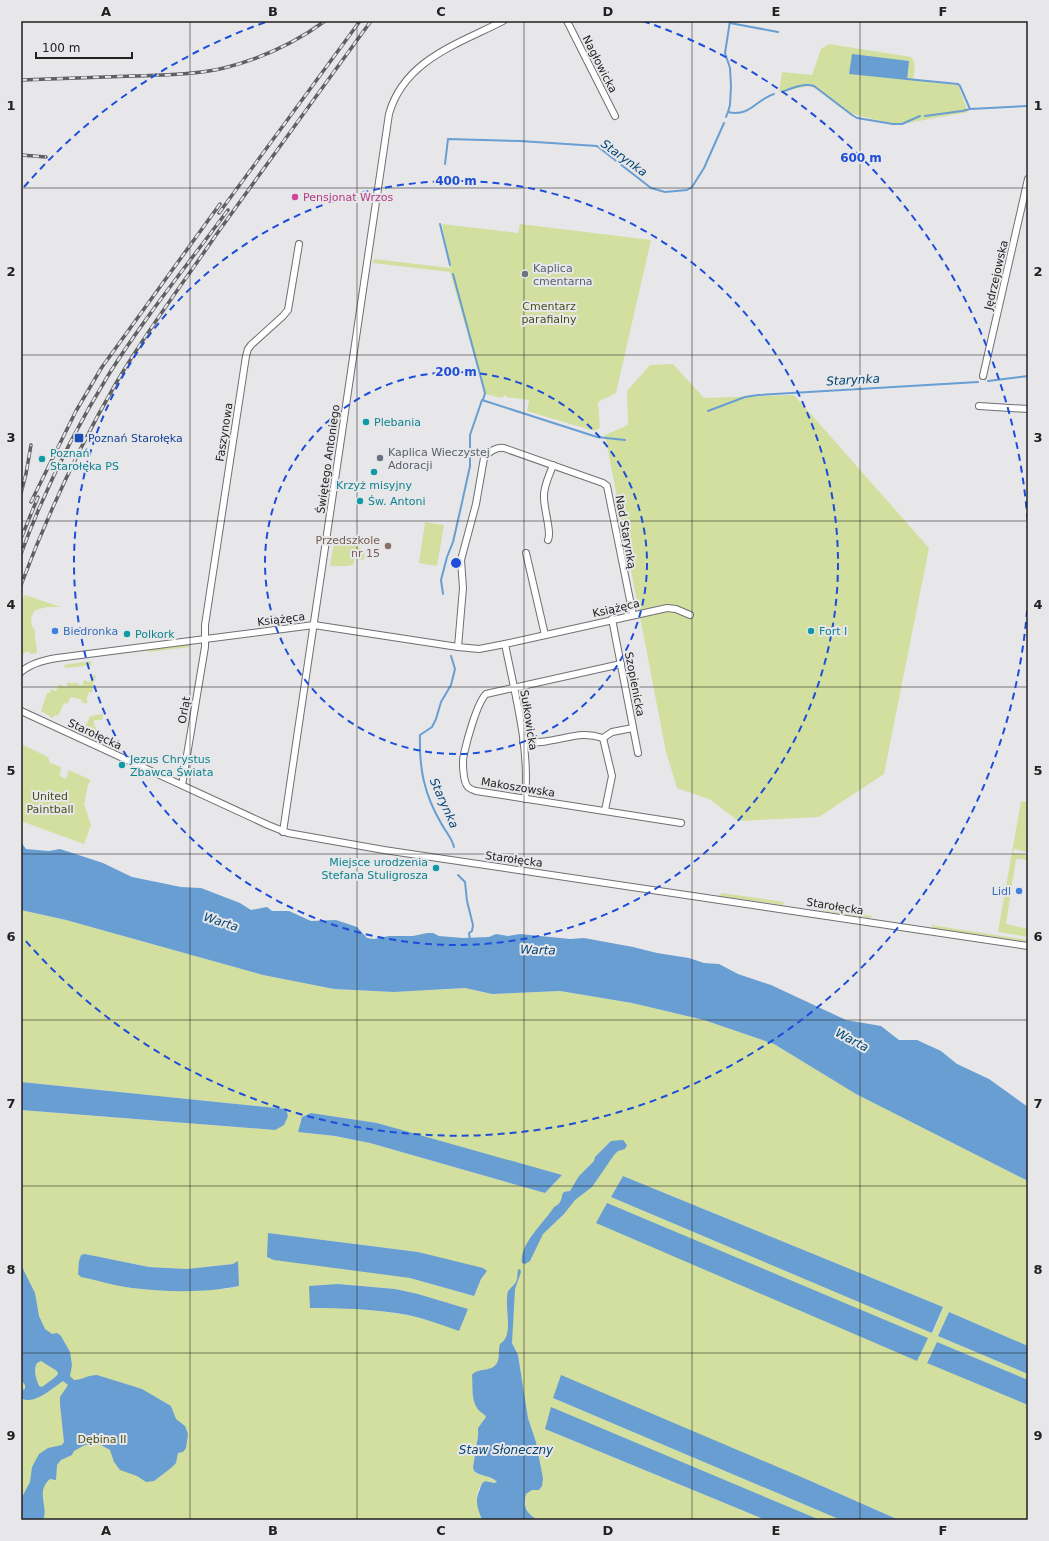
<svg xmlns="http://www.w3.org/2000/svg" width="1049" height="1541" viewBox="0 0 1049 1541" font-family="'DejaVu Sans',sans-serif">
	<rect width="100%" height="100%" fill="#e7e7ea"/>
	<!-- green -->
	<g fill="#d2df9f" fill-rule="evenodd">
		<path d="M829 44 911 57C917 63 914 72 913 80L958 85 968 112 902 124 884 122 849 113 818 90 809 86 779 92 782 72 812 75 821 49Z"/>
		<polygon points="442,224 518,233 520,224 651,240 616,393 598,402 600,428 594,431 527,411 529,400 507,397 505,395 502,398 485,394 450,272 373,263 374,259 450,268"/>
		<polygon points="673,364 704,398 794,395 929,548 884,774 819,817 738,821 711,800 677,788 666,752 605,435 628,425 627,391 650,365"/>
		<polygon points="425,522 444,525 437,566 419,563"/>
		<polygon points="336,540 352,542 365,552 364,560 354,559 354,564 348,566 330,566 334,542"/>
		<path d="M25 595 61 607H47L35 610C31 617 29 623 35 630 34 636 37 645 37 653L31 654 29 652H25L21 657V604Z"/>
		<polygon points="188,644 190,647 149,652 146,649"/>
		<polygon points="91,661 92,665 65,668 64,665"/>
		<polygon points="93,675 96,676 92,687 94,688 91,693 89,692 86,700 88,701 86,704 81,702 82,700 71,697 67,704 64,703 58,716 55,715 53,718 41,711 47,693 50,693 51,689 56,691 59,684 66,687 68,682 73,684 74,682 82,686 84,680 90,682"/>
		<polygon points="103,714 102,720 94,720 94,726 96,727 96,729 101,730 100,733 95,736 89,735 90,731 93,731 94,728 90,727 88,734 83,732 90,716"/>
		<polygon points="21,744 48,757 50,763 61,767 60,776 66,779 69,770 91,780 88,785 84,804 91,825 84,844 21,821"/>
		<polygon points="1021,801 1028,802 1028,852 1014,849 1013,853 1028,855 1028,860 1016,859 1006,924 1028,929 1028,937 998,932"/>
		<polygon points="722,893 784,902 783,905 719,896"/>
		<polygon points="822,908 872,916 870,918 823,911"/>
		<path d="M21 910 66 920 263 975 334 989 394 992 465 988 492 994 560 991 632 1003 704 1020 774 1044 856 1094 1028 1181V1346L949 1312 938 1336 1028 1374V1380L937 1342 927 1362 1028 1405V1520H899L806 1479 553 1398 841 1520H820L545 1429 766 1520H537C526 1512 524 1508 526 1494L532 1490 543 1478 536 1442 528 1418 518 1355 512 1343V1337L502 1353 482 1413 486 1417 478 1428V1436L473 1467 477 1474 487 1476 497 1482 494 1483 485 1481C472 1490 478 1509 482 1520H21V1110L275 1130 288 1116 286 1109 21 1082ZM311 1113 377 1123 561 1176 545 1193 370 1143 335 1136 298 1132 302 1117ZM623 1176 943 1307 933 1333 611 1197ZM268 1233 418 1252 487 1271 481 1279 474 1296 410 1278 377 1273ZM85 1254 149 1267 187 1269 233 1264 239 1286 226 1289 172 1290 130 1288ZM338 1284 395 1289 418 1294 467 1309 431 1321 408 1315 379 1311 352 1308H310Z"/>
		<polygon points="931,925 1028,940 1028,942 933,928"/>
	</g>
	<!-- water -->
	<g fill="#689ed2" fill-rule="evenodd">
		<polygon points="852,54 909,61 907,80 849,74"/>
		<polygon points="21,842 26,849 49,851 60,849 103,863 132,877 181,887 201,888 240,903 251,910 267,907 272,911 289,911 311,921 336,920 357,927 367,938 374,939 389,936 413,936 427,933 433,933 439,936 463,938 489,937 496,934 508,936 520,934 570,939 584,938 633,947 657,953 689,958 704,963 719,964 738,974 771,985 846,1020 881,1026 899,1040 917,1040 941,1051 957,1064 989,1079 1028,1107 1028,1181 856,1094 774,1044 704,1020 632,1003 560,991 492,994 465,988 394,992 334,989 263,975 66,920 21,910"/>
		<polygon points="21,1082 286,1109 288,1116 284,1125 275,1130 21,1110"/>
		<polygon points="311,1113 377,1123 562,1175 545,1193 370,1143 335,1136 298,1132 302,1117"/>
		<path d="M623 1140 627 1145 625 1149 618 1151 614 1155 592 1187 575 1200 564 1214 543 1234 530 1261 525 1264 522 1263C519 1244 544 1223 554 1207 559 1205 562 1200 562 1195L564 1192 570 1191 579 1176 594 1161 595 1157 611 1141Z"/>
		<polygon points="623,1176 943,1307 932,1333 611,1197"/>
		<polygon points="607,1203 928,1338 917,1361 596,1223"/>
		<polygon points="268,1233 418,1252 483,1268 487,1271 481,1279 474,1296 410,1278 274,1260 267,1257"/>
		<path d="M85 1254 149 1267 187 1269 233 1264 238 1261 239 1286C206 1293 165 1292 132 1288 115 1286 97 1280 81 1277L78 1274 79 1261 81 1255Z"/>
		<path d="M21 1265 35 1293 39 1316 45 1329 52 1334 57 1333 61 1336 70 1352 72 1365 70 1376 74 1380C82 1380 88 1375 97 1375L142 1389 171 1406 176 1419 185 1426 188 1434 186 1448 183 1452 178 1453 176 1463 171 1468 154 1481 146 1482 137 1476 120 1470 114 1462 110 1450 99 1444 85 1445 74 1451 72 1455 61 1460 57 1465 56 1480 50 1479C35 1492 49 1507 43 1520H21V1499L30 1482 32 1467 39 1454 48 1448 62 1445 64 1442 60 1404V1397L68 1385 63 1381C52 1388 34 1406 21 1398V1390L25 1389V1385L21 1380ZM41 1361 57 1371 58 1374C56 1377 46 1384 42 1387L39 1386C36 1379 33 1370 37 1363Z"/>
		<path d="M520 1269 521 1272 515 1289 512 1343 518 1355 528 1418 536 1442 543 1478 542 1486 539 1490H532L526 1494C523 1508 526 1512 537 1520H482C478 1509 474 1501 480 1489 481 1485 482 1483 485 1481L494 1483 497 1482C491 1475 481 1477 474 1471L473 1467 478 1436V1428L486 1417C484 1413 479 1412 477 1408 471 1399 473 1385 472 1375 478 1367 491 1373 497 1363 500 1358 498 1350 500 1344 513 1336 506 1314 507 1300 507 1287 510 1291 516 1282 518 1278 517 1274 518 1270Z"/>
		<path d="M338 1284 395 1289 418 1294 468 1309 459 1331C442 1325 426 1319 408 1315 376 1309 343 1308 310 1308L309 1286Z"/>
		<polygon points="949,1312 1028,1346 1028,1374 938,1336"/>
		<polygon points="937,1342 1028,1380 1028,1405 927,1363"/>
		<polygon points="561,1375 806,1479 899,1520 841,1520 553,1398"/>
		<polygon points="551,1407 820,1520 766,1520 545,1429"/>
	</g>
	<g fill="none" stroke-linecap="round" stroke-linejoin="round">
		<!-- stream -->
		<g stroke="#689ed2" stroke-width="2">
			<polyline points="730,23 778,32"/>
			<polyline points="907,79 958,84 960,86 970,109"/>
			<path d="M782 92C792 88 804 83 814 86L852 115 857 118 893 124H902L920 116"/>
			<polyline points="728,112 730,105 731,86 730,68 725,53 730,21"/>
			<polyline points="925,116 962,111 970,109 1027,106"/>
			<path d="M726 117 728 112C751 117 755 100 774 94"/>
			<polyline points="445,164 448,139 520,141 597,146 651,188 665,192 687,190 692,187 704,168 724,123"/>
			<polyline points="440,224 450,265"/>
			<polyline points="453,274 485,393 483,400"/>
			<polyline points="988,381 1028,376"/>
			<polyline points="708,411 745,397 758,395 978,382"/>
			<polyline points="443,594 441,580 447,557 453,542 461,507 470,466 470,435 482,400 597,437 625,440"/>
			<path d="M451 656 455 669 451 685 441 702 436 719 432 727 420 735C419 768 424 794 441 823 445 831 452 838 454 847"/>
			<polyline points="458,875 465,882 467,901 473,925 472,931 469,933 470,940"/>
		</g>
		<!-- minor casing -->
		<g stroke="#6e6f71" stroke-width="8">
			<g id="minor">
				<polyline points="567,21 615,116"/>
				<polyline points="983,376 1028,179"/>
				<polyline points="979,406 1028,409"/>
				<path d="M548 540C552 532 543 507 544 495 544 485 550 474 553 465"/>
				<polyline points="526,553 545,635"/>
				<polyline points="612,619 638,753"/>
				<path d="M505 644C515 695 530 747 525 799"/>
				<path d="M458 647 463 588 461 560 476 504 484 458C488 452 496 447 504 448L603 483 607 486 633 615"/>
				<path d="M621 664 486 694C477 703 467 740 464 754 462 761 463 782 468 787 470 789 473 790 476 791L681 823"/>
				<path d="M21 672C31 663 44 660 57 658L314 625 458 647 479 649 505 644 667 608 676 609 690 615"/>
				<polyline points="21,711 268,825 288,833 384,850 1028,946"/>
				<polyline points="603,738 612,776 605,810"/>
				<polyline points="603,738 612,732 633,728"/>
				<path d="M523 742C531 742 540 743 548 741 570 738 581 731 603 738"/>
				<polyline points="182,785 205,647 205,625 246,356 248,349 251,345 283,316 288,310 299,244"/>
				<path d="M283 832 389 114C404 60 458 44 503 21"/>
			</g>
		</g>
		<!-- minor -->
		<use href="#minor" stroke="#fff" stroke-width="6"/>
		<!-- rail casing -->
		<g stroke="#5f6061" stroke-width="3.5">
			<g id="rail">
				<path d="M21 80C58 79 96 77 133 76 163 75 194 75 224 68 260 59 295 43 325 21"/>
				<polyline points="21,155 46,157"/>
				<polyline points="219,213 360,21"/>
				<polyline points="21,493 26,474 31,445"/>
				<polyline points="31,502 76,411 102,367 220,204"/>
				<polyline points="22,536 38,497"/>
				<path d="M21 554C44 491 74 431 109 374 145 317 188 264 228 210"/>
				<path d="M21 585C47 516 78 449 115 385 145 333 182 285 216 235 267 164 319 92 371 21"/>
			</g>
		</g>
		<!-- rail -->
		<use href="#rail" stroke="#e7e7ea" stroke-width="2" stroke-dasharray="6" stroke-linecap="butt"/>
	</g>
	<!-- grid -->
	<path fill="none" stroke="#202121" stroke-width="1" stroke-opacity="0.55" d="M190 21V1520M357 21V1520M524 21V1520M692 21V1520M860 21V1520M21 188H1028M21 355H1028M21 521H1028M21 687H1028M21 854H1028M21 1020H1028M21 1186H1028M21 1353H1028"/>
	<!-- distance rings -->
	<g fill="none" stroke="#1d4ed8" stroke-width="2" stroke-dasharray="7 5">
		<circle cx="456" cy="563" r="191"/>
		<circle cx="456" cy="563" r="382"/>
		<path d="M1028 598A573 573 0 0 1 24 939M24 187A573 573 0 0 1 269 21M643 21A573 573 0 0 1 1028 528"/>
	</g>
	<!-- markers -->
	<circle fill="#d1479c" stroke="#e7e7ea" stroke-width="1.5" cx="295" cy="197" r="4"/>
	<g fill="#6b7280" stroke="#e7e7ea" stroke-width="1.5">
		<circle cx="525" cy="274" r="4"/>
		<circle cx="380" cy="458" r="4"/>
	</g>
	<g fill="#0f9aa8" stroke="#e7e7ea" stroke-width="1.5">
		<circle cx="366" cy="422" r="4"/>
		<circle cx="42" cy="459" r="4"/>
		<circle cx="374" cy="472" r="4"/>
		<circle cx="360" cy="501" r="4"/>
		<circle cx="811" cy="631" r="4"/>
		<circle cx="127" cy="634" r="4"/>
		<circle cx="122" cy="765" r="4"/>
		<circle cx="436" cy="868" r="4"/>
	</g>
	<rect fill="#1a4fb4" stroke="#e7e7ea" stroke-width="1.5" x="74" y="433" width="10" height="10" rx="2"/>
	<circle fill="#8d6e63" stroke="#e7e7ea" stroke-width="1.5" cx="388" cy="546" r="4"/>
	<g fill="#3f7fe0" stroke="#e7e7ea" stroke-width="1.5">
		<circle cx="55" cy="631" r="4"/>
		<circle cx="1019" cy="891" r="4"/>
	</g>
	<g text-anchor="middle" stroke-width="4" stroke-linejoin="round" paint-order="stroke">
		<!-- street labels -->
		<g font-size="11" fill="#202121" stroke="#e7e7ea">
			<text transform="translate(600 64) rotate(63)" y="4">Nagłowicka</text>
			<text transform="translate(996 275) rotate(-77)" y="4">Jędrzejowska</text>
			<text transform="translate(224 432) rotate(-81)" y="4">Faszynowa</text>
			<text transform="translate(328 459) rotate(-82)" y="4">Świętego Antoniego</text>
			<text transform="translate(626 532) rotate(80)" y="4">Nad Starynką</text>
			<text transform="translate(616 608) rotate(-13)" y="4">Książęca</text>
			<text transform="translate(281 619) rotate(-7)" y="4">Książęca</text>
			<text transform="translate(635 684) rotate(79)" y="4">Szopienicka</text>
			<text transform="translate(184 710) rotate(-80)" y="4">Orląt</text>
			<text transform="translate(529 720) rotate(81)" y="4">Sułkowicka</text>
			<text transform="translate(95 734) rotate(25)" y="4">Starołęcka</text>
			<text transform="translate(518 787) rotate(9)" y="4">Makoszowska</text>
			<text transform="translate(514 859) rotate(8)" y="4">Starołęcka</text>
			<text transform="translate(835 906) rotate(9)" y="4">Starołęcka</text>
		</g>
		<!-- hotel labels -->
		<g font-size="11" fill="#b23c85" stroke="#e7e7ea" text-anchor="start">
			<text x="303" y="201">Pensjonat Wrzos</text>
		</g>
		<!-- worship labels -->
		<g font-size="11" fill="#5b616d" stroke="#e7e7ea" text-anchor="start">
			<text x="533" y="272">Kaplica<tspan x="533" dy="13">cmentarna</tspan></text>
			<text x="388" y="456">Kaplica Wieczystej<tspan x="388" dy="13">Adoracji</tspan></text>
		</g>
		<!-- park labels -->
		<g font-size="11" fill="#48501b" stroke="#e7e7ea">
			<text x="549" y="310">Cmentarz<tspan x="549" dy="13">parafialny</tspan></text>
			<text x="50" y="800">United<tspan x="50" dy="13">Paintball</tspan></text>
			<text x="102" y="1443">Dębina II</text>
		</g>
		<!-- culture labels -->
		<g font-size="11" fill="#0d838f" stroke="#e7e7ea" text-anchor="start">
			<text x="374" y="426">Plebania</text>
			<text x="50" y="457">Poznań<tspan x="50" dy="13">Starołęka PS</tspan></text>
			<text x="374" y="489" text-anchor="middle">Krzyż misyjny</text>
			<text x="368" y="505">Św. Antoni</text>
			<text x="819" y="635">Fort I</text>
			<text x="135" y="638">Polkork</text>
			<text x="130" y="763">Jezus Chrystus<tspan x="130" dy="13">Zbawca Świata</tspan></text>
			<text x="428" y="866" text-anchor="end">Miejsce urodzenia<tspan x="428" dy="13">Stefana Stuligrosza</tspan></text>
		</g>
		<!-- transit labels -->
		<g font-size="11" fill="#164399" stroke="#e7e7ea" text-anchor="start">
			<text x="88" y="442">Poznań Starołęka</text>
		</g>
		<!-- education labels -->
		<g font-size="11" fill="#785e54" stroke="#e7e7ea" text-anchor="end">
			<text x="380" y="544">Przedszkole<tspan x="380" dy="13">nr 15</tspan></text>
		</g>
		<!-- shop labels -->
		<g font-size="11" fill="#366cbe" stroke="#e7e7ea" text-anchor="start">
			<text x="63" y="635">Biedronka</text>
			<text x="1011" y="895" text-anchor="end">Lidl</text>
		</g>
		<!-- water labels -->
		<g font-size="12" font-style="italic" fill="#044575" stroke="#e7e7ea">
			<text transform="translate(624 158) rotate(36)" y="4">Starynka</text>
			<text transform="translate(853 380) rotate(-3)" y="4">Starynka</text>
			<text transform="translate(444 803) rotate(66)" y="4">Starynka</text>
			<text transform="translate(221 922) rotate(18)" y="4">Warta</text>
			<text transform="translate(538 950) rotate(2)" y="4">Warta</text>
			<text transform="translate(852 1040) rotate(28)" y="4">Warta</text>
			<text x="506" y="1454">Staw Słoneczny</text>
		</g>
	</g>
	<circle cx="456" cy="563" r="6" fill="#1d4ed8" stroke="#e7e7ea" stroke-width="2"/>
	<g font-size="12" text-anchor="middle" font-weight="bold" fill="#1d4ed8" stroke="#e7e7ea" stroke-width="4" stroke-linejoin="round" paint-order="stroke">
		<text x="861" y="162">600 m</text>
		<text x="456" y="185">400 m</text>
		<text x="456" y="376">200 m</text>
	</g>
	<!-- border -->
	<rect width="1049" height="1541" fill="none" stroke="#e7e7ea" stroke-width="44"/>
	<!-- scale -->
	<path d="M36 52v6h96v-6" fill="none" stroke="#202121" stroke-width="2"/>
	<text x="42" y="52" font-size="12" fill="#202121" stroke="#e7e7ea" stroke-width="3" paint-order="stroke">100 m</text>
	<rect x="22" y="22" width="1005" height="1497" fill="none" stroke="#202121" stroke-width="1.5"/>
	<g font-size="13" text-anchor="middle" font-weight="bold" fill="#202121">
		<text x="106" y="16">A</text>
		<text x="273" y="16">B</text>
		<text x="441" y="16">C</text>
		<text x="608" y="16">D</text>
		<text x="776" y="16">E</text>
		<text x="943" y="16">F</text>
		<text x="11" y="110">1</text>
		<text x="1038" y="110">1</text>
		<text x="11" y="276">2</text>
		<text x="1038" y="276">2</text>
		<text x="11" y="442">3</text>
		<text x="1038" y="442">3</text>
		<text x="11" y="609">4</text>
		<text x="1038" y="609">4</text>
		<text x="11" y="775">5</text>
		<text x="1038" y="775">5</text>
		<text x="11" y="941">6</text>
		<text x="1038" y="941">6</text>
		<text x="11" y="1108">7</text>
		<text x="1038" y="1108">7</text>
		<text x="11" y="1274">8</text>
		<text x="1038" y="1274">8</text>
		<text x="11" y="1440">9</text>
		<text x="1038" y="1440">9</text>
		<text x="106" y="1535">A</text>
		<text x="273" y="1535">B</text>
		<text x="441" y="1535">C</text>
		<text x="608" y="1535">D</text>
		<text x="776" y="1535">E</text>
		<text x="943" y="1535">F</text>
	</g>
</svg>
